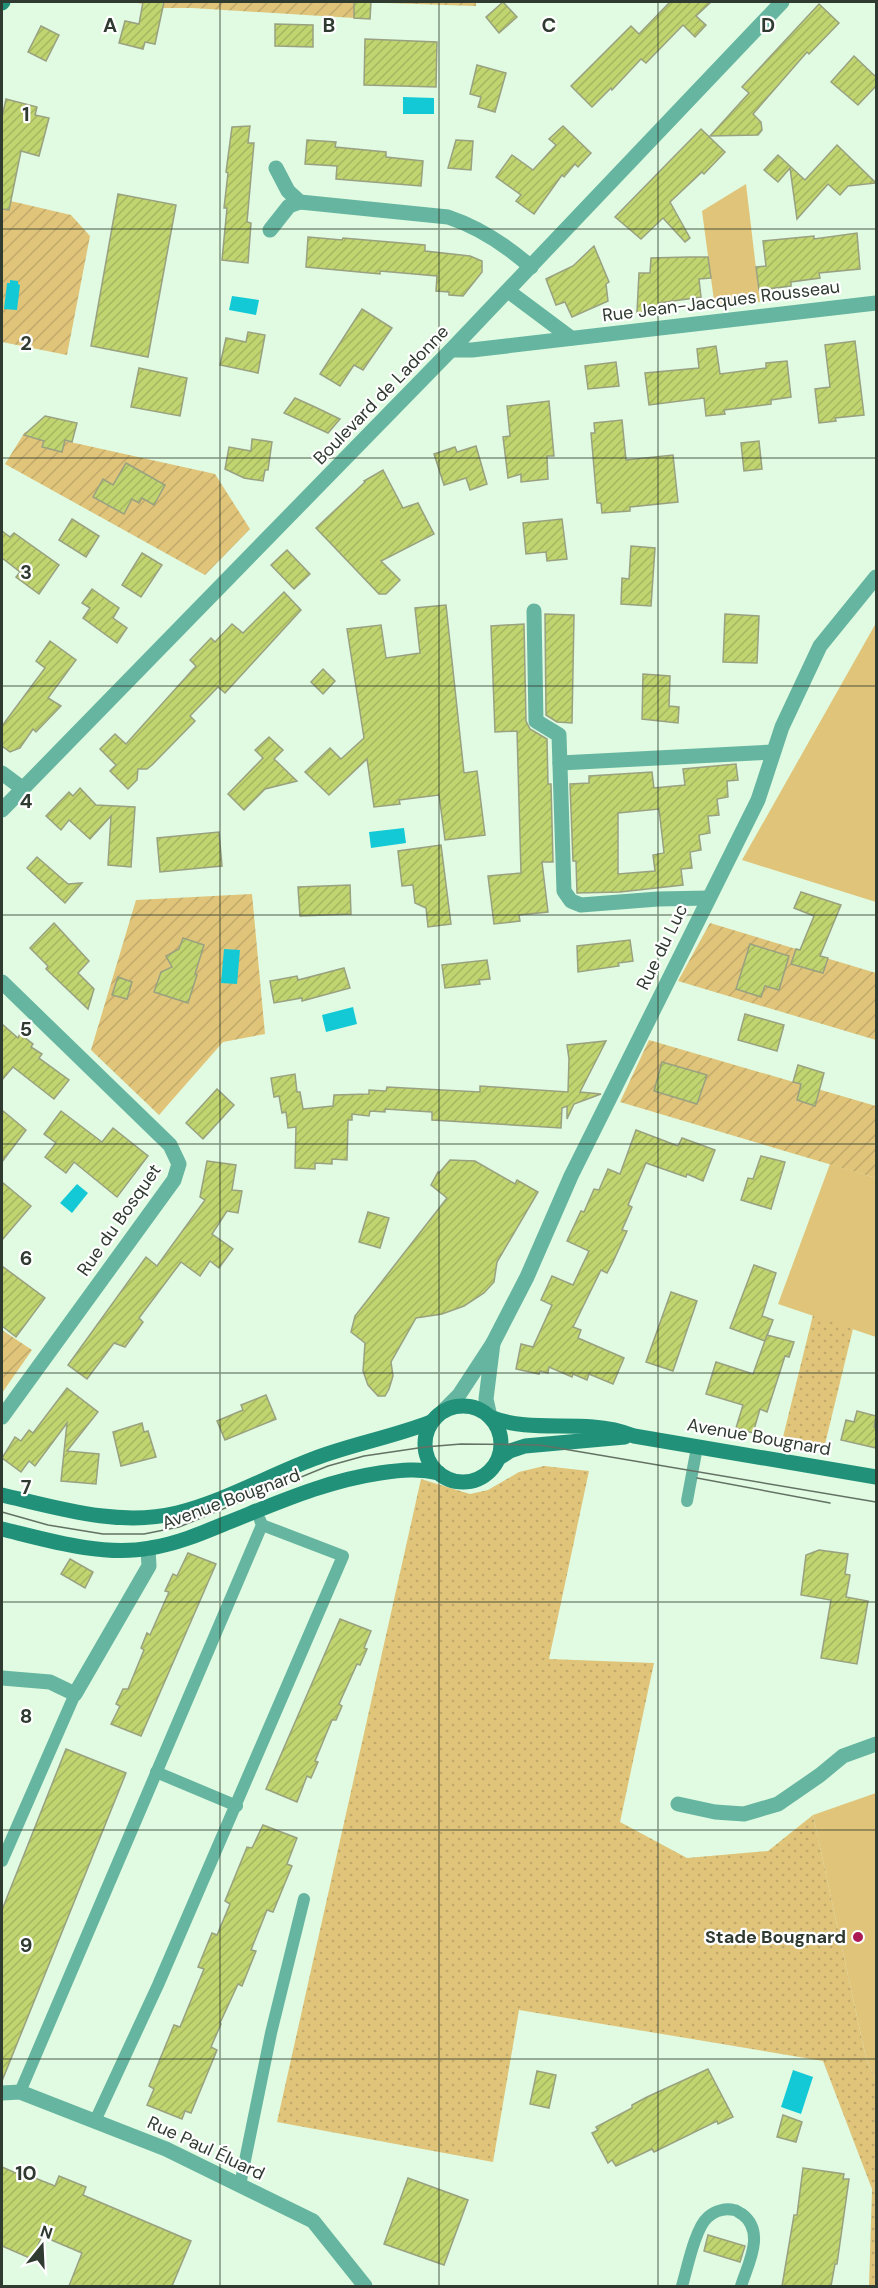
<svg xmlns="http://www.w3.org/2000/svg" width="878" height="2288" viewBox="0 0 878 2288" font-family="'DM Sans',sans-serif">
	<defs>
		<pattern id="park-dots" width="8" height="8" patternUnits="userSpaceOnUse" patternTransform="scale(1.5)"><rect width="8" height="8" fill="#e0c47a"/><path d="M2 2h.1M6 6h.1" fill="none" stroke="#c0a96a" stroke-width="1.8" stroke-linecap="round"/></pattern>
		<pattern id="garden-furrows" width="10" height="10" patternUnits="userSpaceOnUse" patternTransform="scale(1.5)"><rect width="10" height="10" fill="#e0c47a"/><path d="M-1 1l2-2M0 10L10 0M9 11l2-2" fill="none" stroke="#c0a96a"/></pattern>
		<pattern id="building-hatch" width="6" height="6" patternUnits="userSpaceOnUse" patternTransform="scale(1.5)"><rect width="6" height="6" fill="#c0d46f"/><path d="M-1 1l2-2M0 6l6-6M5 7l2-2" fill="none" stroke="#a5b760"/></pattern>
	</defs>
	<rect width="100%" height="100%" fill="#e0fbe1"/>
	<!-- grass -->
	<g fill="#e0c47a">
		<polygon points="746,184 760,302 715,308 702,211"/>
		<polygon points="876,623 876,902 742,860"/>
		<polygon points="830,1164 876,1178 876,1337 778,1304"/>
		<polygon points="876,1793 876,2081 866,2058 813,1815"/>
	</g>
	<!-- park -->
	<g fill="url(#park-dots)">
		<polygon points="813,1315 853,1329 825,1444 783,1437"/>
		<polygon points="544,1466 589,1471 549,1659 654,1663 620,1822 687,1858 768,1851 813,1815 866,2058 876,2081 876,2286 869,2286 872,2189 823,2061 519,2010 493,2162 277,2122 421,1479 470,1494 488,1490 519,1472"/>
	</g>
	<!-- garden -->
	<g fill="url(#garden-furrows)">
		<polygon points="133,2 476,2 476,6 355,2 354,18 192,8 160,8"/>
		<polygon points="2,199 71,215 90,236 67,355 2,342"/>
		<polygon points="25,432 215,474 250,529 205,575 5,464"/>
		<polygon points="252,894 265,1034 223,1042 159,1115 91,1050 136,900"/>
		<polygon points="710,923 876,973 876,1040 678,981"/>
		<polygon points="649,1040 876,1106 876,1178 620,1102"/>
		<polygon points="2,1330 32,1350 2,1393"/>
	</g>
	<!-- water -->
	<g fill="#14c9d6">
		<polygon points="403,97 434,98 434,114 403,114"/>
		<polygon points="10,280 18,281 18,284 20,285 17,310 4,309 7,283 10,283"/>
		<polygon points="232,296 259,300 256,315 229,310"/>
		<polygon points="404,828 406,843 371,848 369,832"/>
		<polygon points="224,949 240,950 237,984 221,983"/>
		<polygon points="353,1007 357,1024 326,1032 322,1015"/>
		<polygon points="77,1184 88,1193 72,1213 60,1203"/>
		<polygon points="793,2070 813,2077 801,2114 781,2107"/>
	</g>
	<!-- building -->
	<g fill="url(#building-hatch)" stroke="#99a181" stroke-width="1.5" fill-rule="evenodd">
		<polygon points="143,2 164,2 155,44 145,42 143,49 119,43 125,21 139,24"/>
		<polygon points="354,2 371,2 370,19 354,18"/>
		<polygon points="503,2 517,17 499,33 486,17"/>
		<polygon points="670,2 711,2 696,16 706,25 695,37 683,25 646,63 641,59 612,90 611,88 592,107 571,86 631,26 639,34"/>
		<polygon points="819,4 839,23 809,54 807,52 753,114 761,122 762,130 758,135 710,136 749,93 742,87"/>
		<polygon points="275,24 313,25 313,47 275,46"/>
		<polygon points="41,26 59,35 46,61 28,52"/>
		<polygon points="365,39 437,42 436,87 364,85"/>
		<polygon points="854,56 876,77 876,86 858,105 831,82"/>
		<polygon points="477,65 506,73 495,112 478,107 481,97 470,94"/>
		<polygon points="6,99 37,107 35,115 49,118 39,156 21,151 9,210 2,209 2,117"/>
		<polygon points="250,126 248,143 254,143 247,222 251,223 248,263 222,260 227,208 224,208 228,173 226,172 232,127"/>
		<polygon points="563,126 591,153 578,167 575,164 564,177 562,175 534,214 516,201 521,195 496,177 512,155 533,170 556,145 549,139"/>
		<polygon points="701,129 725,152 704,174 702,172 670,202 690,238 685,242 663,218 641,239 615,217"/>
		<polygon points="307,140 336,142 335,147 386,152 386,157 423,161 421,186 336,179 337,166 305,164"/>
		<polygon points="456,140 473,141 471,170 448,168"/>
		<polygon points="837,145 876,183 848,186 840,195 828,184 797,219 790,168 778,182 764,170 778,155 805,180"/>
		<polygon points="118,194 176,205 148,357 91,346"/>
		<polygon points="857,233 860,269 819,273 820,278 791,282 791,286 759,290 756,267 766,266 763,241 814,236 814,239"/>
		<polygon points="308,237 342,240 343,238 425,245 425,251 470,256 482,261 482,272 463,296 449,295 449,292 436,291 437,276 380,271 380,274 306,267"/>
		<polygon points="594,246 609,282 606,284 608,301 572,317 565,302 556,305 546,279 573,266"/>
		<polygon points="689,257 708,257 711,278 699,279 701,297 659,303 658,313 637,312 639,273 650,273 651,258"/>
		<polygon points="362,309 392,328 363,370 354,365 340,386 320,374"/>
		<polygon points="248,332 265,335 258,373 220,365 226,338 246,342"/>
		<polygon points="855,341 864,415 835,418 836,421 819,423 815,389 830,387 825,345"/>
		<polygon points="716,346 720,374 766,368 766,363 787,361 791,397 771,400 771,404 724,410 725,414 706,416 704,398 649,405 645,373 699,368 697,349"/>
		<polygon points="616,362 619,386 588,389 585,366"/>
		<polygon points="139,368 187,378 180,416 131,407"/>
		<polygon points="295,398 315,407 340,419 328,433 284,413"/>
		<polygon points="549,401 554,456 547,456 548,479 521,482 521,474 508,478 503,437 510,436 507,406"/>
		<polygon points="45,416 77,423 72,442 65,440 62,452 42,447 44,441 24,435"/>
		<polygon points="622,420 626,460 673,455 678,502 630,507 630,511 602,513 601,503 597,503 591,433 595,433 594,423"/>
		<polygon points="252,439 272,442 268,470 265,470 263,481 244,478 225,469 229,447 251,451"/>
		<polygon points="759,441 762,469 744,471 741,443"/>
		<polygon points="476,446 487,484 470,490 466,478 444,485 434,454 455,447 457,452"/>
		<polygon points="126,463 165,485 154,505 142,498 139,503 132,499 124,514 93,497 103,479 113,485"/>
		<polygon points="383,470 403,508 418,503 434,534 381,561 400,580 386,594 379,594 316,528 365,482 364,481"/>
		<polygon points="72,519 99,536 86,557 59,540"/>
		<polygon points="562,519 567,559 547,561 546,552 526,554 523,523"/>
		<polygon points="2,531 10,537 14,533 59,565 39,594 16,577 20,572 2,558"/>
		<polygon points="631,546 655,548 651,606 621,604 622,578 629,579"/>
		<polygon points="287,550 310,574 294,589 271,565"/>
		<polygon points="142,553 162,565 141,597 122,585"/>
		<polygon points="92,589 119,608 113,618 127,628 117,643 83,618 90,608 82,603"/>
		<polygon points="284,592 301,610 225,693 218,687 190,716 195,721 152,765 147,769 138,769 137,780 128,789 110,771 116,765 100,749 115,734 126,744 196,666 190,660 211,638 215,642 232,624 243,633"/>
		<polygon points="446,605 464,773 477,771 485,835 445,840 439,795 399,800 400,804 374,807 367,759 329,795 305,772 330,748 341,759 364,738 347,629 381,625 386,658 420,653 415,608"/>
		<polygon points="545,614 574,615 572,723 557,722 546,715"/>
		<polygon points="725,614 759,616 757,663 723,662"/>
		<polygon points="524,624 526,721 530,729 547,739 548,784 551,784 553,862 542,862 548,912 519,915 520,921 494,924 488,876 521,873 517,731 495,732 491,626"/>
		<polygon points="50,641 76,660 48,698 61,706 36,732 33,729 20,748 10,752 2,746 2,726 45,668 36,661"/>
		<polygon points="323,669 335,681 323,694 311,682"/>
		<polygon points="643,674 670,676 669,706 679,707 678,723 642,719"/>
		<polygon points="269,737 283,750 274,759 297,781 265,789 244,810 228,794 263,758 255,750"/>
		<path d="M736 764 738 780 727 781 728 797 717 799 719 815 708 816 710 833 699 835 701 850 690 852 692 868 681 869 683 885 620 892 577 893 576 861H573L570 784 589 783V776L652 772 654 788 685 785 683 769ZM659 809 664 853 653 855 655 871 618 874V813Z"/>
		<polygon points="80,788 96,805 135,807 131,867 108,865 111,816 90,839 69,820 61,830 46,816 69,792 73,796"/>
		<polygon points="219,832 222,866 160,872 157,838"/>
		<polygon points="441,845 451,924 428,927 426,908 415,903 413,885 402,886 398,851"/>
		<polygon points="37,857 68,884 82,883 65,903 27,868"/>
		<polygon points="350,885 351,914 300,916 298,887"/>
		<polygon points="801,892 841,905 820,956 828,958 823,973 791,964 796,949 800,950 814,916 794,908"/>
		<polygon points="54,923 89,961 78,973 94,989 88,1009 46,969 48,966 30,948"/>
		<polygon points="183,938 204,945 195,974 197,975 188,1003 154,992 161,972 172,967 166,956 179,949"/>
		<polygon points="630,940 633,961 618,963 619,966 578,972 577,946"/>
		<polygon points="750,944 789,956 779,990 765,986 761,997 736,989"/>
		<polygon points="487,960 490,979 479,980 480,984 445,988 442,965"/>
		<polygon points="344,968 350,988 302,1001 302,998 274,1003 270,981 297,976 298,980"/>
		<polygon points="118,977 132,982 127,999 112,995"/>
		<polygon points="745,1014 784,1025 777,1051 738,1040"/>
		<polygon points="2,1024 18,1038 20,1034 33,1044 31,1047 42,1054 39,1058 69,1080 54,1099 13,1067 2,1080"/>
		<polygon points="606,1041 580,1092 601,1094 574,1104 567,1119 567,1106 562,1108 561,1128 432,1120 432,1112 385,1109 385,1112 370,1111 369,1116 352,1114 352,1120 348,1120 347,1160 332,1159 332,1164 315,1163 315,1169 295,1168 296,1127 288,1128 286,1112 282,1113 279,1096 274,1097 271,1078 295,1074 297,1092 300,1092 303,1109 333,1106 334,1095 369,1094 369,1090 386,1091 387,1087 480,1092 480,1086 568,1092 569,1059 567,1045"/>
		<polygon points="662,1062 707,1075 697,1104 654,1091"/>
		<polygon points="798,1065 824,1073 815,1106 797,1100 801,1084 793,1082"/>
		<polygon points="217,1089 234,1105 203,1139 186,1123"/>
		<polygon points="2,1110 26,1130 2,1162"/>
		<polygon points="61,1111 102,1142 113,1128 148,1156 117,1197 74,1162 66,1173 45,1157 56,1143 44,1134"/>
		<polygon points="636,1130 678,1146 682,1138 715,1150 703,1181 687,1174 686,1177 646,1163 628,1205 632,1207 622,1230 627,1231 613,1262 607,1273 601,1270 573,1327 581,1330 578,1338 624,1358 613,1384 589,1374 587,1380 573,1374 572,1377 549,1367 548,1373 540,1371 539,1374 516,1369 521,1344 533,1347 552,1305 541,1300 552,1276 573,1285 589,1251 567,1241 581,1211 584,1212 594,1189 599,1190 608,1169 620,1174"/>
		<polygon points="761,1156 785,1162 771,1209 741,1200 748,1178 753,1179"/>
		<polygon points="450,1160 475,1161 515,1184 517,1180 538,1192 497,1262 494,1282 484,1293 464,1306 442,1314 416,1318 391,1362 393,1376 389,1389 385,1396 378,1396 368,1385 363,1371 365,1343 351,1332 355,1316 447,1198 431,1185 438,1172 439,1173"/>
		<polygon points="207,1161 236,1165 232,1190 242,1191 238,1213 227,1211 212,1234 233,1249 219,1268 210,1261 200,1276 181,1262 139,1318 143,1322 125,1347 114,1343 87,1379 68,1365 146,1257 157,1266 205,1200 200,1197"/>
		<polygon points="2,1182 31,1206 2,1240"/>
		<polygon points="368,1212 389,1218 380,1248 359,1242"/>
		<polygon points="754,1265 776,1273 762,1316 773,1320 765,1341 730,1328"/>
		<polygon points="2,1266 45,1298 16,1337 2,1326"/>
		<polygon points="671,1292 697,1301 673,1371 646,1362"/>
		<polygon points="767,1335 794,1342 789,1357 785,1356 767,1412 760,1409 753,1433 736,1428 743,1405 706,1394 716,1362 753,1374"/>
		<polygon points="67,1388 98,1412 67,1451 99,1454 96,1484 61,1481 67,1423 35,1466 29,1461 21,1472 2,1458 15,1437 21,1441 29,1430 33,1433"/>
		<polygon points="266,1395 276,1419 225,1440 217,1421 243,1410 241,1405"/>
		<polygon points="857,1411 876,1416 874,1427 876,1428 876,1448 841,1440 846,1420 854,1422"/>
		<polygon points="142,1423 144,1432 148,1431 156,1457 121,1466 113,1432"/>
		<polygon points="819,1550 848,1554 845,1574 850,1575 846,1597 868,1601 857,1664 821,1658 831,1600 801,1595 806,1555"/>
		<polygon points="188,1553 216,1564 141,1736 111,1724 120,1706 116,1704 123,1689 128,1689 144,1650 141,1648 147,1633 150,1635 169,1592 165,1591 173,1574 177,1576"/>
		<polygon points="70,1559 93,1572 85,1588 61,1574"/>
		<polygon points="340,1619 371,1631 364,1648 367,1649 360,1665 357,1664 339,1704 342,1706 336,1720 332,1720 315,1761 318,1762 311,1778 307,1776 297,1802 266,1789"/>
		<polygon points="66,1749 126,1773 2,2081 2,1910"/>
		<polygon points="263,1825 297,1838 287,1864 292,1866 273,1912 267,1910 251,1950 256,1951 242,1986 238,1984 220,2023 221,2024 211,2047 217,2050 191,2113 185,2111 182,2119 147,2105 154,2089 149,2086 174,2025 180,2027 204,1969 198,1967 212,1933 217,1935 230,1904 225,1901 247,1847 252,1848"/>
		<polygon points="708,2069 733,2117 718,2124 717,2121 654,2152 652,2149 616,2166 612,2160 608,2163 592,2133 598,2130 596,2127 632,2108 632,2105 647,2097"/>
		<polygon points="537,2071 556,2075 549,2108 530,2104"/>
		<polygon points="783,2115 802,2122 796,2142 777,2137"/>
		<polygon points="2,2167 34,2181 35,2178 55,2186 59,2176 86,2187 83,2195 191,2241 172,2286 69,2286 82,2253 42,2236 32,2259 2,2246"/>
		<polygon points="803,2168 844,2174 843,2179 849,2179 837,2264 835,2264 831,2286 782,2286 794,2215 797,2215"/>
		<polygon points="408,2178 468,2200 444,2265 384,2244"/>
		<polygon points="708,2235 745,2246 740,2262 704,2251"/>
	</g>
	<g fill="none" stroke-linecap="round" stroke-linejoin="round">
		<!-- lane -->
		<g stroke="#66b5a0" stroke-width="12">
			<polyline points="687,1501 697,1447"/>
			<polyline points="156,1772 237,1806"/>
			<polyline points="2,1861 75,1694"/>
			<polyline points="20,2092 262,1525 260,1520"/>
			<polyline points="95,2121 158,1985 343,1556 262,1525"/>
			<polyline points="240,2185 271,2033 304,1899"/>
			<path d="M682 2286C687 2269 695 2228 708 2217 715 2211 725 2208 734 2210 737 2210 739 2213 742 2214 766 2232 748 2264 741 2286"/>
		</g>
		<!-- street -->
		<g stroke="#66b5a0" stroke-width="15">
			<path d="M276 168 288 191 300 202 448 217C478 227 507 246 531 267"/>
			<polyline points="270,230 289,206 300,202"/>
			<polyline points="508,291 571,338"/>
			<polyline points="451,350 472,350 876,303"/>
			<polyline points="534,611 536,721 559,735 564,891 571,901 581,905 658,899 709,898"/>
			<polyline points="560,763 773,752"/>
			<polyline points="2,773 22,788"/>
			<polyline points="2,810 451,350 782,2"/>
			<polyline points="2,982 170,1145 179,1164 174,1180 2,1417"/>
			<polyline points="493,1343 527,1277 571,1176 758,800 782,727 820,646 876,577"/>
			<polyline points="444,1410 459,1395 493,1343 486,1399 490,1417"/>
			<polyline points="2,1678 50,1682 75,1694 149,1566 148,1549"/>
			<polyline points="678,1804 715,1812 744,1814 778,1804 820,1775 843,1756 876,1744"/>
			<polyline points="2,2093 20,2092 166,2149 313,2221 365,2286"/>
		</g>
		<!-- secondary -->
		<g stroke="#22917a" stroke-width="15">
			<polyline points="2,3 3,2"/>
			<circle cx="463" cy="1444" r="38"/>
			<path d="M490 1417C523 1430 559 1424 593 1427 608 1428 621 1431 634 1436L876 1477"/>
			<polyline points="499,1458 510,1451 525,1446 625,1437"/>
			<path d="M2 1495C58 1508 119 1527 177 1513 225 1501 268 1476 313 1459 352 1444 393 1437 431 1422"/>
			<path d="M2 1529C47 1540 103 1557 150 1548 176 1544 200 1534 224 1524 275 1504 325 1481 380 1473 401 1470 419 1468 439 1473"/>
		</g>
		<!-- tram -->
		<g stroke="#637264" stroke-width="1.5">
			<polyline points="697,1478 830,1503"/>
			<polyline points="2,1512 48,1525 103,1534 144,1534 179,1527 328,1466 364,1456 425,1447 461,1444 540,1445 876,1502"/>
		</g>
	</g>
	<!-- grid -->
	<path fill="none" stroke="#2f3a30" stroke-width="1.5" stroke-opacity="0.55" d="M220 2V2286M439 2V2286M658 2V2286M2 229H876M2 458H876M2 686H876M2 915H876M2 1144H876M2 1373H876M2 1602H876M2 1830H876M2 2059H876"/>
	<!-- markers -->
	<circle fill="#ab1a52" stroke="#fff" stroke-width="2" cx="858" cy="1937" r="6"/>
	<g text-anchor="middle" stroke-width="4.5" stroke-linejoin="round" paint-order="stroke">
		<!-- street labels -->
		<g font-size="18" fill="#2f3a30" stroke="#fff">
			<text transform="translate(721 301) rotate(-7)" y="6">Rue Jean-Jacques Rousseau</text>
			<text transform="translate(381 395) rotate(-46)" y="6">Boulevard de Ladonne</text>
			<text transform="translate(662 947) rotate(-64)" y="6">Rue du Luc</text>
			<text transform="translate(119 1220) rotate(-55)" y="6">Rue du Bosquet</text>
			<text transform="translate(759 1437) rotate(10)" y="6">Avenue Bougnard</text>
			<text transform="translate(231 1499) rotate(-20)" y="6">Avenue Bougnard</text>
			<text transform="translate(206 2148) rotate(25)" y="6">Rue Paul Éluard</text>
		</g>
		<!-- poi labels -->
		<g font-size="18" font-weight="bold" fill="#2f3a30" stroke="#fff" text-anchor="end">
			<text x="846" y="1943">Stade Bougnard</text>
		</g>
	</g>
	<g font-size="20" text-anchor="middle" font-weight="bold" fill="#2f3a30" stroke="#fff" stroke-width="4.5" stroke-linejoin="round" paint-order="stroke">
		<text x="110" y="32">A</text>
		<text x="329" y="32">B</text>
		<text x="549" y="32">C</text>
		<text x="768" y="32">D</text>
		<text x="26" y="121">1</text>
		<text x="26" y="350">2</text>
		<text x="26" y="579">3</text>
		<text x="26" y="808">4</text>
		<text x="26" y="1036">5</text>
		<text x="26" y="1265">6</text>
		<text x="26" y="1494">7</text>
		<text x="26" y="1723">8</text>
		<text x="26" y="1952">9</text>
		<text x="26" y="2180">10</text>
	</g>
	<!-- border -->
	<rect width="878" height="2288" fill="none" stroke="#2f3a30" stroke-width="6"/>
	<!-- north arrow -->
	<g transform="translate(42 2246) rotate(18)" stroke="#ffffff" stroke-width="4.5" paint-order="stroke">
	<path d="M0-4.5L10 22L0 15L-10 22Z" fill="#2f3a30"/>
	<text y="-9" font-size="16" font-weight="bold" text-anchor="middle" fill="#2f3a30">N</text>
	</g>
</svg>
